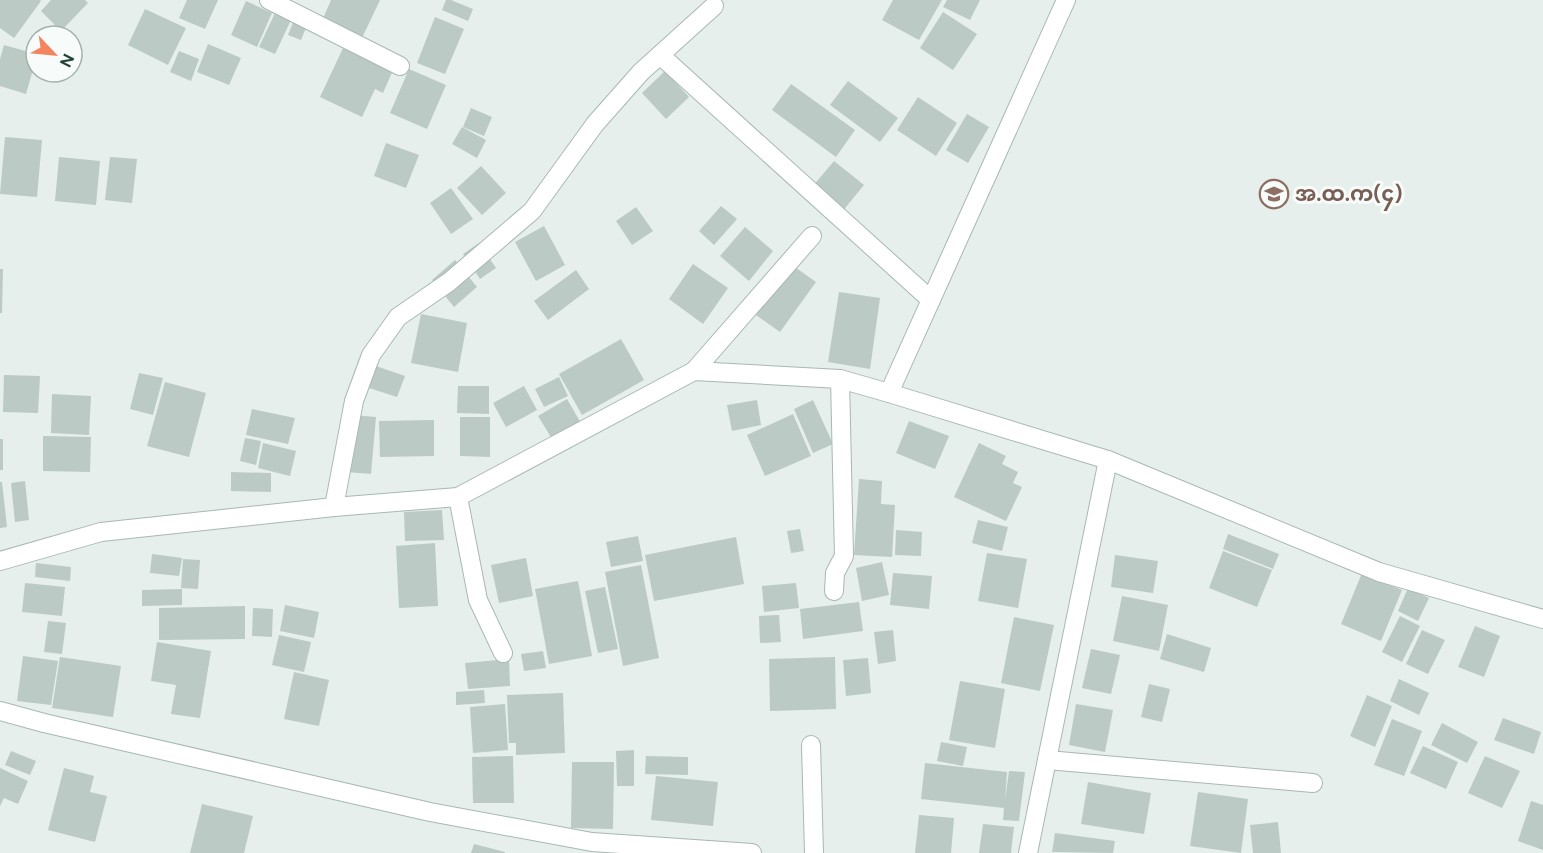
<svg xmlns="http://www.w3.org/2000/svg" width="1543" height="853" viewBox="0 0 1543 853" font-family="Figtree,'Noto Sans Myanmar',sans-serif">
	<rect width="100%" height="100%" fill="#e6efeb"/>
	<!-- building -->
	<g fill="#bbcac4">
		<polygon points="0,0 40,0 41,1 14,38 0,28"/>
		<polygon points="51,0 85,0 88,3 61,31 41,11"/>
		<polygon points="187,0 218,0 205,29 179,18"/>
		<polygon points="331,0 380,0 361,40 322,21"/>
		<polygon points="446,0 451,0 473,9 468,21 442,10"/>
		<polygon points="893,0 942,0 919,40 882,20"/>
		<polygon points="947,0 980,0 970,20 943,7"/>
		<polygon points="246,1 272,13 257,47 231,35"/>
		<polygon points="145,9 186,28 168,65 128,45"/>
		<polygon points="943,12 977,34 953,70 920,48"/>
		<polygon points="275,13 291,20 275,54 259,47"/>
		<polygon points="435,17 464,29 445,74 417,63"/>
		<polygon points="294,20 307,25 301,40 288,35"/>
		<polygon points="208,44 241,58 229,85 197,72"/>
		<polygon points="4,45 36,54 36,59 26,94 0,86 0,59"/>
		<polygon points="344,46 393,70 383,93 375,89 362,117 320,97"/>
		<polygon points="179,51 199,59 191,81 170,72"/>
		<polygon points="409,69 446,85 427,129 390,113"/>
		<polygon points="665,71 689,97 666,119 642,93"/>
		<polygon points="848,81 898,118 880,142 830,105"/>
		<polygon points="791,84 855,130 836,157 772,110"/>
		<polygon points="918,97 957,123 936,156 897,130"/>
		<polygon points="471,108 492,117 484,136 463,127"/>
		<polygon points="967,114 989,127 968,163 946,150"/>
		<polygon points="462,127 486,140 477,158 452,144"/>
		<polygon points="5,137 42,140 37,197 0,194"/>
		<polygon points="386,143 419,155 406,188 374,176"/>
		<polygon points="59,157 100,161 96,205 55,201"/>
		<polygon points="110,157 137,159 132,203 105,200"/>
		<polygon points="834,161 864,185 837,218 807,193"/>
		<polygon points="481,166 506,193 482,215 457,188"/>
		<polygon points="451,188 473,219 451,234 430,203"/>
		<polygon points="721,206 737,219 714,245 699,231"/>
		<polygon points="636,207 653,231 632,245 616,221"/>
		<polygon points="544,226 565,265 536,281 515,242"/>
		<polygon points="745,227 773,251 749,281 720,256"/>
		<polygon points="479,243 496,268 480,279 463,254"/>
		<polygon points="455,260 477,287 454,307 432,280"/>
		<polygon points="693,264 728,288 703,324 669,299"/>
		<polygon points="792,265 816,282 780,332 756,315"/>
		<polygon points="0,269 3,269 2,313 0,313"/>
		<polygon points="576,270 589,289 548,320 534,301"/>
		<polygon points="839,292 880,298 870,369 828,362"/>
		<polygon points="421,314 467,323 458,372 411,363"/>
		<polygon points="621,339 644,380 582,415 559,374"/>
		<polygon points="373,365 405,376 397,397 366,387"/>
		<polygon points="139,373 163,378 153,415 130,409"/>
		<polygon points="4,375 40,376 38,413 3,412"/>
		<polygon points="559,377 568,396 544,407 535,389"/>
		<polygon points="165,382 206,393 189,457 147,446"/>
		<polygon points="458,386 489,386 489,414 457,413"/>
		<polygon points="524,386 537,410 506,427 493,403"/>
		<polygon points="52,394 91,396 89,435 51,433"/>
		<polygon points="567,399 582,425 554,442 538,416"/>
		<polygon points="757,400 761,425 732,431 727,405"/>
		<polygon points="813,400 833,444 813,453 794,409"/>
		<polygon points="252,409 295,418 288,444 246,435"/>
		<polygon points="793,414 811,456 765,476 747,435"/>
		<polygon points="352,415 376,417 371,474 347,472"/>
		<polygon points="460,417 490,417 490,457 460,456"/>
		<polygon points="434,420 434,456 380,457 379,421"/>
		<polygon points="909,421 949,436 935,469 896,453"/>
		<polygon points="43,436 91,437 90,472 43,471"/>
		<polygon points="245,438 261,441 256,465 240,461"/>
		<rect x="0" y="439" width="3" height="31"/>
		<polygon points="263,443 296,451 290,476 258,468"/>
		<polygon points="979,443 1006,456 1002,464 1018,472 1013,483 1022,487 1006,521 954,497"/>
		<polygon points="231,472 271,473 271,492 231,491"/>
		<polygon points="859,479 882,481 881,504 895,505 892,557 854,555"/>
		<polygon points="25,481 29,520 15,522 11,483"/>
		<polygon points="0,482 2,482 7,527 0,528"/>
		<polygon points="442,510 444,540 405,541 404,512"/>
		<polygon points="978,520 1008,527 1002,551 972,543"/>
		<polygon points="800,529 804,551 791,553 787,531"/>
		<polygon points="896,530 922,532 921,556 895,555"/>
		<polygon points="1228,534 1279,554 1273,569 1223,549"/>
		<polygon points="638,536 643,561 611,567 606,542"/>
		<polygon points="736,537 744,584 654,601 645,555"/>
		<polygon points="435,543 438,606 399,608 396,546"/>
		<polygon points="1223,551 1272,570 1257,607 1209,588"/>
		<polygon points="987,553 1027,559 1018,608 978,601"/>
		<polygon points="152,554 182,558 179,576 150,573"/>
		<polygon points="1115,555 1158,561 1153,593 1111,587"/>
		<polygon points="526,558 533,596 499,603 491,565"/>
		<polygon points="183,559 200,560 198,589 181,588"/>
		<polygon points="882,562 889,595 862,601 856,568"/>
		<polygon points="36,563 71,567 70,581 35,577"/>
		<polygon points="641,565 659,658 623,666 605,572"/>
		<polygon points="893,573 932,576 929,609 890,605"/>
		<polygon points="1362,573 1402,590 1381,641 1341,624"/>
		<polygon points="578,581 592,656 549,664 535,589"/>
		<polygon points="25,583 65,587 62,616 22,612"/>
		<polygon points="796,583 799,608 764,612 762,586"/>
		<polygon points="605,587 618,649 598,653 585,591"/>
		<polygon points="1408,588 1429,598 1418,621 1398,611"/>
		<polygon points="182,589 182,605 142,606 142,590"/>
		<polygon points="1122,596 1168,605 1159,651 1113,641"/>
		<polygon points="859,602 863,631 803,639 800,609"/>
		<polygon points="285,605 319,612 314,638 280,631"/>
		<polygon points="245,606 245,639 159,640 159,608"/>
		<polygon points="253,608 273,609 272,637 252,636"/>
		<polygon points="779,615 781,642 760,643 759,616"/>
		<polygon points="1400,616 1420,626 1402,662 1382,652"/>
		<polygon points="1014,617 1054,625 1040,691 1001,683"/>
		<polygon points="48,621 66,623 62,654 44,652"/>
		<polygon points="1475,626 1500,636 1484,677 1458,667"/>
		<polygon points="893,630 896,661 878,664 874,632"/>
		<polygon points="1422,630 1445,640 1428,674 1406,664"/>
		<polygon points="1167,634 1211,648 1204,672 1160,659"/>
		<polygon points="279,635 311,642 304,672 272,665"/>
		<polygon points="157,642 211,651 200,718 171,714 176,685 151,681"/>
		<polygon points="1091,649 1120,655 1111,694 1082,688"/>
		<polygon points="543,651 546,668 524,671 521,654"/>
		<polygon points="23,656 58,661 51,705 17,701"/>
		<polygon points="60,657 121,666 113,717 52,708"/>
		<polygon points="835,657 836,709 770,711 769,659"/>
		<polygon points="868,658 871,693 846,696 843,660"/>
		<polygon points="509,659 510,686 468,689 465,663"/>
		<polygon points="294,672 329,680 319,726 284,719"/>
		<polygon points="1399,679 1429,693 1419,715 1390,701"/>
		<polygon points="960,681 1005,689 995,748 949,740"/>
		<polygon points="1149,684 1170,689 1162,722 1141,717"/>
		<polygon points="484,690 485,703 456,705 456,692"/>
		<polygon points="563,693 565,753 516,755 516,743 509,743 507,695"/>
		<polygon points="1367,695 1392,706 1375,747 1350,736"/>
		<polygon points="505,704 508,750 473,753 470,707"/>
		<polygon points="1076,704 1113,710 1105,752 1069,745"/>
		<polygon points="1503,718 1541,732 1534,754 1494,740"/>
		<polygon points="1392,719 1422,731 1404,776 1374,765"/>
		<polygon points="1442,723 1478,742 1467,763 1431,745"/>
		<polygon points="941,742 967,747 963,766 937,761"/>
		<polygon points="1423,746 1458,762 1446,789 1410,773"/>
		<polygon points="634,750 634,786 617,786 616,751"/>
		<polygon points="11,751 36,761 30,775 5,765"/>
		<polygon points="513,756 514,803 473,803 472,757"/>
		<polygon points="646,756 688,757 688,775 645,774"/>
		<polygon points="1485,756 1520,771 1502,808 1468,793"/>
		<polygon points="572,762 614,762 613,829 571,828"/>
		<polygon points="925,763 1007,772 1005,800 1009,771 1025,772 1019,821 1003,820 1004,808 921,799"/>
		<polygon points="0,768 28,781 18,804 4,798 0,806"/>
		<polygon points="64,768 94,776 90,792 107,796 95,842 48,830"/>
		<polygon points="656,776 718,782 713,826 651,820"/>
		<polygon points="1088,782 1151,793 1144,834 1081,824"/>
		<polygon points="1198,792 1248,799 1241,853 1190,846"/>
		<polygon points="1531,801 1543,805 1543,850 1518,841"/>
		<polygon points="202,804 253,816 244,853 190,853"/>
		<polygon points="919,815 954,818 951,853 915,853"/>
		<polygon points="1278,822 1281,853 1253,853 1250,825"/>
		<polygon points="983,824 1014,827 1011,853 979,853"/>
		<polygon points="1055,833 1115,841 1113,853 1052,852"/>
		<polygon points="474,844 505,852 505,853 471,853"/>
	</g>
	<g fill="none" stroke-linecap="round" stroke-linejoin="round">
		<!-- minor casing -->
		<g stroke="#a8b8b2" stroke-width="20">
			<g id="minor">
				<polyline points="269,0 400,66"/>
				<polyline points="660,55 931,300"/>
				<polyline points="694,371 812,236"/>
				<polyline points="889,393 1066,0"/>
				<polyline points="458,497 478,600 503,653"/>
				<polyline points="334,507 354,401 371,355 398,317 449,282 532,211 595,124 641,72 714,6"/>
				<polyline points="0,561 101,532 334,507 458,497 694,371 840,379 889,393 1108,460 1379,572 1543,619"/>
				<polyline points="834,591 835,573 844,556 840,379"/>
				<polyline points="0,711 44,723 430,812 592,842 752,853"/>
				<polyline points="811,745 814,853"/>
				<polyline points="1047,760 1313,783"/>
				<polyline points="1028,853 1108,460"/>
			</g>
		</g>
		<!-- minor -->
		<use href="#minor" stroke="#fff" stroke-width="18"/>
	</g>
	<!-- icons -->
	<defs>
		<g id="school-ring" transform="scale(1.5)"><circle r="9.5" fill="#f7fbf9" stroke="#8d6e63" stroke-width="1.5"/><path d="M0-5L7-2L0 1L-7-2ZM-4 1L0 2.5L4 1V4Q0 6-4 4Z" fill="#8d6e63"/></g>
	</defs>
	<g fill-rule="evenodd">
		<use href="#school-ring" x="1274" y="194"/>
	</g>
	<g text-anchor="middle" stroke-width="6" stroke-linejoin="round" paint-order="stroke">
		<!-- education labels -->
		<g font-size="21" font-weight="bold" fill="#785e54" stroke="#f7fbf9" text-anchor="start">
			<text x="1295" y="201">အ.ထ.က(၄)</text>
		</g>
	</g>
	<!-- north arrow -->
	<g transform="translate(54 54) rotate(116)"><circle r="28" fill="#f7fbf9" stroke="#a3b1ad" stroke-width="1.5"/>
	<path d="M0-4.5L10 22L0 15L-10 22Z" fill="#f4845f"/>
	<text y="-9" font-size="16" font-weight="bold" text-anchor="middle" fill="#24423a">N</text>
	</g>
</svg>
